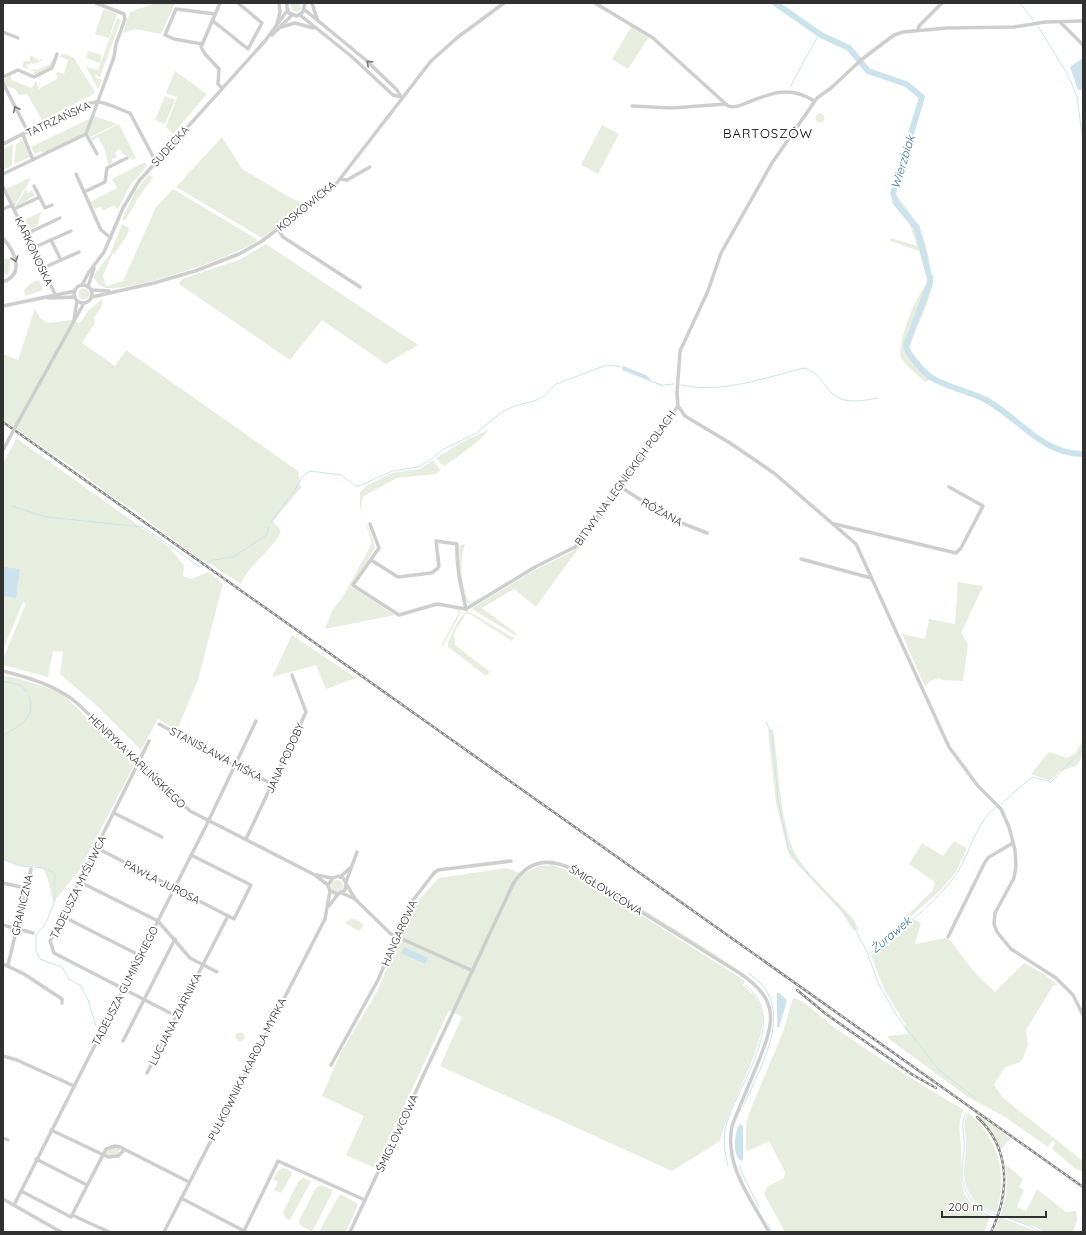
<svg xmlns="http://www.w3.org/2000/svg" width="1086" height="1235" viewBox="0 0 1086 1235" font-family="Quicksand,sans-serif">
	<rect width="100%" height="100%" fill="#fff"/>
	<!-- green -->
	<g fill="#e8eedf">
		<polygon points="155,3 175,3 161,34 135,29 123,33 130,12"/>
		<polygon points="290,3 299,3 301,9 297,12 293,11"/>
		<polygon points="103,9 117,14 109,38 95,34"/>
		<polygon points="117,18 121,20 100,77 96,75 95,77 102,80 98,89 86,67 98,70"/>
		<polygon points="631,27 648,38 628,69 612,59"/>
		<polygon points="88,51 102,55 100,63 86,58"/>
		<polygon points="62,53 74,58 95,92 92,95 42,120 27,94 19,95 15,89 6,86 3,80 11,75 11,80 32,88 36,81 39,89 58,78 56,74 58,72 64,74 68,60 60,57"/>
		<polygon points="30,55 40,61 41,58 42,61 33,64 34,66 31,62 30,65 27,64 26,66 29,67 28,69 22,67 24,61 30,61"/>
		<polygon points="52,60 56,61 55,65 37,75 33,74 35,71 29,70 36,69 37,70 50,64"/>
		<polygon points="175,71 207,94 173,134 166,127 177,97 166,93"/>
		<polygon points="165,96 175,100 165,124 155,120"/>
		<circle cx="820" cy="118" r="4.5"/>
		<polygon points="94,116 117,124 90,137 88,134"/>
		<polygon points="91,118 85,133 44,154 41,151 35,154 31,147"/>
		<polygon points="119,124 136,158 133,160 122,153 119,149 115,152 117,157 112,159 113,162 108,165 105,150 98,137 92,141 91,138"/>
		<polygon points="602,125 619,134 598,174 581,165"/>
		<polygon points="222,137 242,169 291,198 303,203 300,209 262,238 176,187"/>
		<polygon points="20,139 22,139 30,157 14,164 16,144 21,141"/>
		<polygon points="13,144 12,165 3,170 3,149"/>
		<polygon points="145,162 147,166 131,184 118,209 114,205 103,211 100,207 95,209 90,202 117,188 112,179"/>
		<polygon points="26,172 30,180 14,207 6,189 29,178"/>
		<polygon points="148,175 153,177 139,197 125,221 122,219 135,192"/>
		<polygon points="26,189 28,193 32,190 35,196 15,207"/>
		<path d="M173 189 258 240C241 255 128 293 106 288 100 287 96 281 93 276L110 254 122 224 129 228C129 236 119 245 115 254L113 253 103 276 106 286 123 281 156 207Z"/>
		<path d="M897 196C917 221 926 234 930 267L926 274 919 251 890 241 891 238 917 246 909 223 892 203Z"/>
		<polygon points="43,211 39,217 38,225 29,230 24,220"/>
		<polygon points="266,244 418,345 386,364 322,320 290,360 179,284 182,279 241,259"/>
		<polygon points="3,258 11,259 8,275 3,274"/>
		<path d="M934 275C932 302 915 325 909 351L919 367 931 379 925 382C918 375 907 367 901 358 896 348 913 303 920 294 923 288 925 287 927 280Z"/>
		<polygon points="39,280 43,290 25,296 24,290 31,283"/>
		<circle cx="84" cy="294" r="5.5"/>
		<path d="M102 299V306L94 318 95 323 82 343 115 366 126 350 298 471 301 488 273 521 281 531C272 552 249 563 241 584L204 560 203 562 139 514 107 493 84 475 3 420V354L18 360 35 308 40 318 48 323 72 320 80 323 88 311Z"/>
		<path d="M488 430C481 442 457 456 445 466L441 464 436 458 462 442Z"/>
		<polygon points="16,438 169,547 184,566 183,576 191,579 208,572 223,584 198,680 177,730 158,719 141,750 95,704 60,674 63,652 53,651 48,677 3,665 3,659 26,603 23,602 3,650 3,464"/>
		<path d="M433 460 440 470 436 474 397 478 364 496C355 512 374 532 375 548L351 587 395 615 325 629 332 611 344 595 372 543 360 506V492L366 486 392 473 420 469Z"/>
		<path d="M620 490 621 491C593 530 564 567 536 607L514 589 482 608 517 634 516 636 472 609V608L535 570 573 551Z"/>
		<path d="M465 544C459 563 461 581 468 601L471 602 486 594 470 604 467 603C460 588 455 562 460 545Z"/>
		<polygon points="958,582 983,586 961,633 968,644 963,681 942,680 939,678 930,681 925,687 902,634 925,639 929,619 955,624"/>
		<polygon points="453,609 459,610 461,612 443,646 442,644 458,614 458,611"/>
		<path d="M468 611 514 638 512 641 470 614H466L454 633 455 645 490 672 486 676 448 647C448 638 460 614 468 611Z"/>
		<polygon points="292,635 356,678 326,689 316,665 272,677"/>
		<polygon points="3,676 17,678 60,692 135,763 80,869 53,903 49,883 44,870 35,866 18,866 3,860"/>
		<path d="M773 729C779 765 779 828 798 858 811 879 838 900 854 920L859 930H853L841 911 789 855 776 803 768 730Z"/>
		<polygon points="1083,741 1083,752 1080,761 1076,766 1060,771 1050,781 1031,774 1049,752 1067,758 1075,753"/>
		<polygon points="954,841 967,848 956,872 941,890 869,953 932,891 935,882 909,864 922,843 943,856"/>
		<path d="M553 865 575 873 745 981 743 985C752 992 760 1001 762 1012 769 1038 727 1110 720 1141L672 1171 440 1066 462 1017 449 1010 375 1168 346 1155 364 1116 322 1096 340 1054 378 990 411 908 439 878 507 868 523 874 539 866Z"/>
		<polygon points="586,874 736,967 680,935"/>
		<circle cx="337" cy="886" r="6"/>
		<polygon points="351,919 355,919 364,925 359,931 345,923"/>
		<polygon points="914,919 921,923 915,944 945,938 950,940 974,972 995,992 1024,963 1044,974 1060,987 1056,985 1053,986 1026,1030 1028,1045 1023,1058 1020,1062 1005,1067 994,1085 1003,1098 1083,1161 1083,1172 1076,1169 1052,1149 1055,1143 1052,1141 1048,1147 1005,1117 968,1097 889,1039 888,1036 908,1034 904,1028 906,1025 884,989 871,955"/>
		<path d="M793 998C802 998 822 1018 830 1024 873 1055 918 1083 964 1110 957 1120 960 1134 961 1146 963 1180 953 1199 991 1215L984 1232H785L764 1194 767 1187 784 1178 785 1172 769 1141 748 1151 746 1150V1125L749 1113 783 1032Z"/>
		<circle cx="240" cy="1037" r="4.5"/>
		<polygon points="970,1108 1010,1138 1001,1150 992,1132"/>
		<path d="M968 1112C998 1138 1009 1175 996 1213 976 1206 963 1192 964 1169 964 1161 967 1151 966 1142 965 1130 962 1123 968 1112Z"/>
		<polygon points="114,1148 120,1149 118,1154 111,1156 105,1154 108,1150"/>
		<path d="M1005 1164 1023 1179 1019 1187 1024 1190 1017 1207 1026 1211 1037 1189 1066 1212 1076 1211 1077 1220 1073 1232H1043L1037 1228 1001 1215C1006 1198 1009 1182 1005 1164Z"/>
		<polygon points="282,1168 289,1170 292,1174 281,1193 274,1190 278,1182 273,1179 278,1171"/>
		<polygon points="303,1178 311,1181 290,1220 285,1218 283,1212 298,1182"/>
		<polygon points="321,1185 332,1190 331,1195 312,1232 300,1225 299,1220 316,1188"/>
		<polygon points="340,1194 358,1204 346,1232 319,1232"/>
		<polygon points="1000,1217 1039,1232 993,1232"/>
	</g>
	<!-- water -->
	<g fill="#cce3ed">
		<polygon points="1081,59 1083,60 1083,89 1081,90 1078,90 1070,67"/>
		<polygon points="623,366 646,375 652,381 664,385 662,386 622,370"/>
		<polygon points="3,567 20,569 16,598 3,596"/>
		<polygon points="404,947 428,958 425,964 401,953"/>
		<path d="M777 993H779L787 1000 779 1028 777 1027C778 1021 776 995 777 993Z"/>
		<path d="M740 1124 743 1126V1160L741 1161C732 1155 734 1131 740 1124Z"/>
	</g>
	<g fill="none" stroke-linecap="round" stroke-linejoin="round">
		<!-- stream -->
		<g stroke="#cce3ed" stroke-width="1">
			<polyline points="1020,3 1033,20"/>
			<polyline points="1038,26 1069,77 1077,97 1081,127 1083,126"/>
			<polyline points="790,87 819,34"/>
			<polyline points="1081,128 1083,139"/>
			<polyline points="664,385 674,384"/>
			<path d="M681 385C721 394 764 378 804 368 822 372 824 392 841 399 852 403 866 400 878 398"/>
			<polyline points="434,457 442,450 475,434 502,412 512,407 537,400 544,396 556,384 604,366 611,365 621,367"/>
			<polyline points="12,506 46,517 143,527 200,567 213,560 233,557 267,535 269,527"/>
			<polyline points="270,523 295,490 302,477 310,471 341,475 357,487 392,471 418,467 433,458"/>
			<polyline points="3,681 20,685 27,692"/>
			<polyline points="766,721 772,736 778,799 788,849 805,871 850,919 868,954"/>
			<path d="M3 736C19 725 37 719 29 696"/>
			<polyline points="1001,804 1032,777 1051,782 1083,749"/>
			<polyline points="3,859 21,866 46,868 55,874 55,900 45,925 36,935 36,951 40,959 62,967 69,979 81,986 88,1000 96,1026"/>
			<path d="M974 1101 976 1099 939 1070 897 1016 879 985 868 955C897 932 929 909 952 880 970 858 973 824 996 807"/>
			<path d="M743 1107C760 1066 800 1006 748 973"/>
			<path d="M966 1113C960 1123 964 1132 964 1142 965 1152 962 1161 962 1170 961 1194 975 1208 997 1215"/>
			<polyline points="740,1165 741,1171 759,1207"/>
			<path d="M728 1166C725 1154 723 1143 725 1130 734 1087 793 1021 745 985"/>
			<polyline points="1002,1216 1027,1225 1041,1232"/>
			<polyline points="768,1224 772,1232"/>
		</g>
		<!-- river -->
		<path stroke="#cce3ed" stroke-width="6" d="M775 3 821 35 849 48 868 71 906 84 922 97 893 193 896 203 917 228 930 279V283L906 346C907 354 925 374 932 378 949 388 969 391 986 400 1018 417 1043 455 1083 454"/>
		<!-- minor -->
		<g stroke="#cecece" stroke-width="3.5">
			<polyline points="220,3 201,47 205,54 219,69 218,84 222,88"/>
			<polyline points="287,3 287,8 289,13 297,16 303,12 305,3"/>
			<polyline points="312,3 317,19"/>
			<path d="M595 3 653 38 728 106C734 108 740 106 746 103 771 93 790 85 814 101"/>
			<polyline points="305,10 367,61 397,90 401,97"/>
			<polyline points="300,15 351,56 393,95 401,97"/>
			<polyline points="213,21 248,49 262,23 238,3"/>
			<polyline points="1083,21 1045,22 1014,27 947,28 903,32 894,35 861,60 831,88 817,98 772,163 721,253 708,291 680,351 677,393 678,406 685,416 730,443 774,473 856,544 949,747 978,786 1001,809 1009,827 1015,850 1016,866 1014,878 995,913 994,924 997,932 1011,949 1056,978 1073,995 1083,1015"/>
			<polyline points="1061,23 1083,45"/>
			<polyline points="277,24 280,12 279,3"/>
			<polyline points="281,27 295,23 313,28"/>
			<polyline points="918,30 919,26 942,3"/>
			<polyline points="3,32 18,38"/>
			<polyline points="272,35 292,15"/>
			<polyline points="202,44 174,39 165,35 176,9 215,14"/>
			<polyline points="3,77 18,70 34,77 52,68 57,54"/>
			<polyline points="3,83 28,132"/>
			<polyline points="632,106 671,108 726,104"/>
			<polyline points="86,134 97,154"/>
			<polyline points="23,135 33,160"/>
			<path d="M3 144C20 136 84 100 98 102 109 103 120 110 130 113L156 162"/>
			<polyline points="3,174 86,134 114,57 116,44 125,19 124,14 96,3"/>
			<polyline points="76,174 101,230 111,238"/>
			<polyline points="340,179 347,180 370,167"/>
			<polyline points="34,186 45,208 52,205"/>
			<polyline points="3,187 55,294"/>
			<polyline points="84,192 105,182 107,168 127,158"/>
			<polyline points="3,209 13,205"/>
			<polyline points="14,209 40,197"/>
			<polyline points="278,229 283,237 360,287"/>
			<polyline points="26,234 60,218"/>
			<path d="M3 238C14 251 26 273 3 282"/>
			<polyline points="51,240 61,260"/>
			<polyline points="33,248 71,231"/>
			<polyline points="43,268 79,252"/>
			<polyline points="82,285 89,272 104,252 123,208 139,181 265,41 287,11"/>
			<circle cx="83" cy="294" r="9"/>
			<polyline points="88,287 94,268"/>
			<polyline points="91,290 109,291"/>
			<polyline points="92,297 154,283 195,271 239,254 262,241 336,184 431,61 458,37 504,3"/>
			<polyline points="48,298 75,297"/>
			<polyline points="3,306 75,291"/>
			<polyline points="74,320 77,301"/>
			<polyline points="18,422 84,303"/>
			<polyline points="3,450 9,439"/>
			<polyline points="619,486 669,518 707,533"/>
			<polyline points="370,524 379,548 353,585 357,588 399,615 437,604 466,609"/>
			<polyline points="835,524 956,553 961,548 983,506 949,487"/>
			<polyline points="801,559 871,578"/>
			<path d="M371 560 398 577 431 573 437 569 439 566 436 541 457 544C456 566 461 587 466 609"/>
			<polyline points="466,609 535,567 575,547 678,406"/>
			<path d="M3 671C30 678 55 685 77 703L190 811 315 875 328 885"/>
			<polyline points="159,724 234,766 273,784"/>
			<polyline points="149,741 50,941 54,953 176,1016"/>
			<polyline points="114,813 162,837"/>
			<polyline points="246,839 306,712 292,675"/>
			<polyline points="97,848 234,919 251,885 191,855"/>
			<polyline points="317,875 332,878"/>
			<polyline points="340,877 350,868"/>
			<polyline points="80,882 158,921 190,958 217,972"/>
			<polyline points="346,882 357,852"/>
			<polyline points="3,883 26,888"/>
			<polyline points="346,885 345,890 338,894 330,891 328,885 333,878 338,876 343,878 355,899 391,934 473,971"/>
			<polyline points="342,893 355,899"/>
			<polyline points="329,906 338,894"/>
			<polyline points="62,916 141,956"/>
			<polyline points="3,925 33,933"/>
			<polyline points="948,937 985,862 989,857 1013,843"/>
			<polyline points="3,964 24,974 62,999 62,1003"/>
			<polyline points="8,965 31,869"/>
			<polyline points="123,1041 175,939"/>
			<polyline points="3,1056 17,1060 74,1086"/>
			<polyline points="331,1065 378,980 410,904 434,873 438,870 511,861"/>
			<polyline points="147,1073 228,916"/>
			<polyline points="51,1130 108,1157 118,1156 124,1150"/>
			<polyline points="3,1138 8,1140"/>
			<polyline points="36,1159 87,1185"/>
			<polyline points="21,1191 71,1217 72,1215 109,1232"/>
			<polyline points="181,1198 246,1232"/>
			<polyline points="3,1199 61,1232"/>
			<polyline points="14,1205 206,826 256,721"/>
			<polyline points="72,1215 106,1149 115,1146 120,1147 189,1182"/>
			<polyline points="244,1231 278,1161 365,1200"/>
			<polyline points="164,1232 325,919 330,891"/>
			<path d="M350 1232 513 884C528 860 549 857 574 870L738 972C782 1001 774 1023 757 1065 749 1085 740 1105 732 1126 724 1165 751 1199 769 1232"/>
		</g>
		<!-- rail casing -->
		<g stroke="#868686" stroke-width="2.5">
			<g id="rail">
				<polyline points="3,422 1083,1187"/>
				<polyline points="797,990 826,1014 913,1075 936,1088"/>
				<path d="M977 1117C1011 1148 1010 1193 991 1232"/>
			</g>
		</g>
		<!-- rail -->
		<use href="#rail" stroke="#fff" stroke-width="1" stroke-dasharray="3" stroke-linecap="butt"/>
		<!-- minor-bridge -->
		<polyline stroke="#cecece" stroke-width="3.5" points="9,439 18,422"/>
	</g>
	<!-- one-way arrows -->
	<defs><path id="oneway-chevron" d="M-2-3.5L2.5 0L-2 3.5" fill="none" stroke-width="1.6" stroke-linecap="round" stroke-linejoin="round"/></defs>
	<g stroke="#787878">
		<use href="#oneway-chevron" transform="translate(369 63) rotate(-138)"/>
		<use href="#oneway-chevron" transform="translate(16 109) rotate(-116)"/>
		<use href="#oneway-chevron" transform="translate(15 259) rotate(72)"/>
	</g>
	<g text-anchor="middle" stroke-width="4" stroke-linejoin="round" paint-order="stroke">
		<!-- street labels -->
		<g font-size="11" fill="#313131" stroke="#fff">
			<text transform="translate(58 119) rotate(-25)" y="4">TATRZAŃSKA</text>
			<text transform="translate(170 146) rotate(-48)" y="4">SUDECKA</text>
			<text transform="translate(306 206) rotate(-39)" y="4">KOSKOWICKA</text>
			<text transform="translate(34 251) rotate(65)" y="4">KARKONOSKA</text>
			<text transform="translate(625 478) rotate(-54)" y="4">BITWY NA LEGNICKICH POLACH</text>
			<text transform="translate(662 512) rotate(29)" y="4">RÓŻANA</text>
			<text transform="translate(216 754) rotate(28)" y="4">STANISŁAWA MIŚKA</text>
			<text transform="translate(285 758) rotate(-65)" y="4">JANA PODOBY</text>
			<text transform="translate(137 761) rotate(44)" y="4">HENRYKA KARLIŃSKIEGO</text>
			<text transform="translate(162 882) rotate(27)" y="4">PAWŁA JUROSA</text>
			<text transform="translate(78 887) rotate(-64)" y="4">TADEUSZA MYŚLIWCA</text>
			<text transform="translate(606 890) rotate(32)" y="4">ŚMIGŁOWCOWA</text>
			<text transform="translate(22 905) rotate(-77)" y="4">GRANICZNA</text>
			<text transform="translate(399 933) rotate(-66)" y="4">HANGAROWA</text>
			<text transform="translate(125 986) rotate(-63)" y="4">TADEUSZA GUMIŃSKIEGO</text>
			<text transform="translate(175 1019) rotate(-63)" y="4">LUCJANA ZIARNIKA</text>
			<text transform="translate(247 1069) rotate(-63)" y="4">PUŁKOWNIKA KAROLA MYRKA</text>
			<text transform="translate(397 1133) rotate(-65)" y="4">ŚMIGŁOWCOWA</text>
		</g>
		<!-- water labels -->
		<g font-size="12" font-style="italic" fill="#3d7a95" stroke="#fff">
			<text transform="translate(903 162) rotate(-73)" y="4">Wierzbiak</text>
			<text transform="translate(891 935) rotate(-40)" y="4">Żurawek</text>
		</g>
		<!-- quarter labels -->
		<g font-size="13" letter-spacing="1" fill="#000" stroke="#fff">
			<text x="768" y="138">BARTOSZÓW</text>
		</g>
	</g>
	<!-- border -->
	<rect width="1086" height="1235" fill="none" stroke="#313131" stroke-width="8"/>
	<!-- scale -->
	<path d="M942 1211v6h104v-6" fill="none" stroke="#313131" stroke-width="2"/>
	<text x="948" y="1211" font-size="12" fill="#313131" stroke="#ffffff" stroke-width="3" paint-order="stroke">200 m</text>
</svg>
